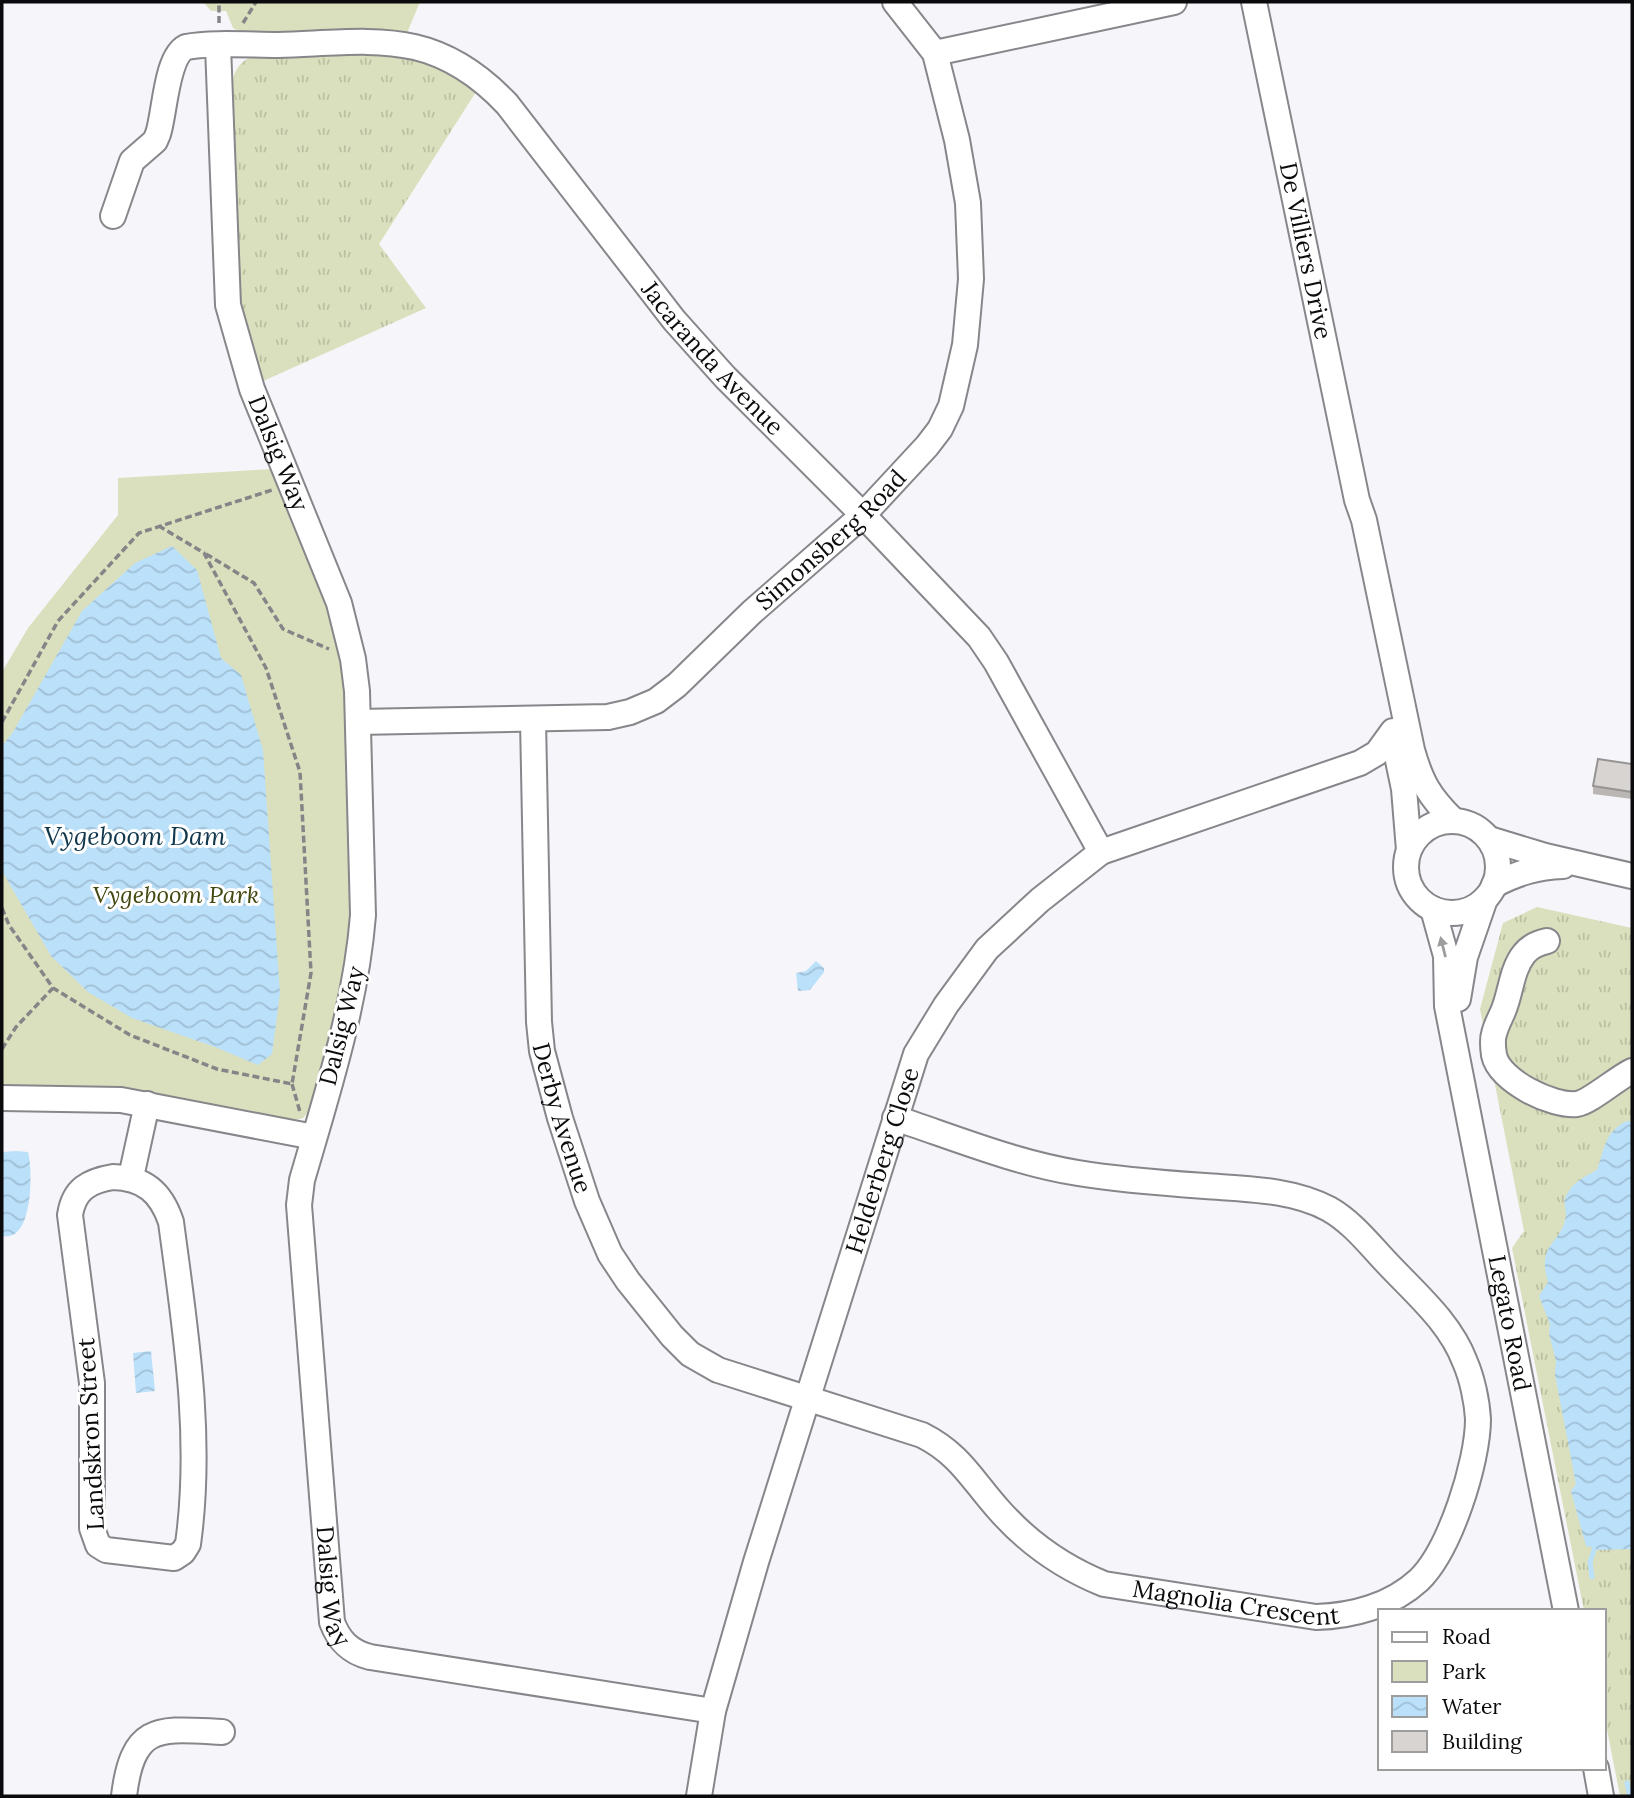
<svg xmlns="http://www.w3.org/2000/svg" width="1634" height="1798" viewBox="0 0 1634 1798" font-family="Lora,serif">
	<defs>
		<pattern id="grass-tufts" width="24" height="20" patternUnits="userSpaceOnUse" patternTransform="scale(1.75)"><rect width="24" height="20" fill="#dae0bd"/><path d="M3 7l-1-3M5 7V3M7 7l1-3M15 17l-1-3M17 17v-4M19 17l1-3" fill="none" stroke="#babfa1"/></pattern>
		<pattern id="water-waves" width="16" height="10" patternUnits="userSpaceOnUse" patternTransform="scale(1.75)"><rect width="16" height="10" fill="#bbe0fa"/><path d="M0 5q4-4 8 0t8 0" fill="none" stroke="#9fbfd5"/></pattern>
	</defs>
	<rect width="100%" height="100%" fill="#f6f6fa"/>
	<!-- grass -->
	<g fill="url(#grass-tufts)">
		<path d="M384 50C419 56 449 68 476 92L379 244 426 308 261 382 244 331 237 286 232 84C234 69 241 60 256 55Z"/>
		<polygon points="1537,907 1632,928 1632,1796 1620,1796 1604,1714 1604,1611 1584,1611 1512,1248 1524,1231 1480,1009 1503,923"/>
	</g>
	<!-- park -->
	<g fill="#dae0bd">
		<polygon points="203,2 420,2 407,33 385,30 244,34 233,28 226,11 211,11"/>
		<polygon points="273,469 336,632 346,683 352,928 347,978 311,1109 303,1118 288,1122 2,1089 2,672 28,628 118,515 118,478"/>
	</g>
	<!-- water -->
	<g fill="url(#water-waves)">
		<polygon points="172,546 197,570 221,658 241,675 263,750 280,993 272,1054 258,1065 215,1047 132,1018 88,992 51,956 2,871 2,746 13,732 82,611 135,563"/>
		<polygon points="816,961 824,968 824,972 810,990 798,991 796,973 806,971"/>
		<path d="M1627 1121 1632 1122V1549L1594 1550 1591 1547 1586 1546 1571 1491 1576 1484 1555 1375 1556 1361 1549 1334 1550 1324 1539 1296 1548 1282C1536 1242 1562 1245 1566 1215 1566 1207 1562 1202 1567 1194 1573 1182 1586 1176 1597 1170 1605 1148 1604 1132 1627 1121Z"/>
		<path d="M16 1151 28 1152C33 1172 33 1243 2 1236V1152Z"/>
		<polygon points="151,1351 155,1391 136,1393 133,1353"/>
	</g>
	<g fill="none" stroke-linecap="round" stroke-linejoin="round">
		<!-- stream -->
		<g stroke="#bbe0fa" stroke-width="5">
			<polyline points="1592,1577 1590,1562 1594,1550"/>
			<polyline points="1627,1783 1630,1796"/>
		</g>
		<!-- minor casing -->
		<g stroke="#87878b" stroke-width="28">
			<g id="minor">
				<path id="s1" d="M1254 2 1357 500 1364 520 1412 750C1421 782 1429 796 1453 820"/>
				<path id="s2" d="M218 46 228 305 252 389 339 603 353 659 357 691 363 915C356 1005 327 1094 302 1180L299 1205 332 1622C339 1641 350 1652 370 1657L713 1711"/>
				<polyline points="935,53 1174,2"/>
				<path id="s3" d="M113 216 132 161 155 141 158 134C165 113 166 57 186 47 211 42 251 45 278 45 374 42 434 27 507 104L674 320 725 377 863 515 979 637 996 662 1101 852"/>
				<path id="s4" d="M533 720 539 1022 542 1051 560 1118 587 1201 610 1254 628 1281 672 1336 690 1354 718 1370 922 1435C960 1454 972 1480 999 1510 1029 1544 1062 1567 1104 1584L1316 1617C1352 1616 1391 1606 1419 1580 1450 1550 1478 1462 1478 1419 1477 1401 1472 1378 1465 1362 1450 1322 1415 1293 1387 1263 1369 1244 1352 1222 1329 1209 1292 1189 1245 1189 1205 1186 1162 1183 1120 1180 1078 1173 1016 1163 955 1138 895 1118"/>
				<path id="s5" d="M358 722 608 717 630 712 656 701 677 685 752 612 863 515 927 446 940 429 951 406 965 345 971 279 968 203 957 140 935 53 895 2"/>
				<polyline points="1395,746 1404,789 1409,850"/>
				<circle cx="1452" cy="867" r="46"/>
				<polyline points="1489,839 1545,856 1632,876"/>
				<path d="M1494 885C1517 873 1537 867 1563 866"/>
				<path id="s6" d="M1433 909 1446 956 1447 1006 1566 1611"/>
				<path d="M1547 941C1538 943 1530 946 1524 954 1512 969 1511 991 1504 1009 1501 1017 1496 1025 1494 1034 1492 1040 1493 1048 1494 1055 1499 1081 1553 1107 1577 1104 1590 1102 1617 1078 1632 1071"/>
				<polyline points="1458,999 1465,957 1485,899"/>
				<polyline points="2,1098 121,1100 314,1137"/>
				<path d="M113 1177C144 1178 161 1192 171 1222 185 1328 203 1436 188 1544L183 1552 174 1558 106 1550 98 1545 92 1528V1383L70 1215C74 1189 89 1181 113 1177Z"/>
				<polyline points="131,1177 147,1104"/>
				<polyline points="1596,1768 1601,1796"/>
				<path d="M124 1796C133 1722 160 1729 222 1732"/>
				<path id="s7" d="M699 1796 713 1711 756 1562 916 1054 946 1005 987 949 1040 900 1101 852 1360 763 1377 753 1393 731"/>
			</g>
		</g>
		<!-- path -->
		<g stroke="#858588" stroke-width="3.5" stroke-dasharray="7 3.5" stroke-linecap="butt">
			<polyline points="219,23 219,2"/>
			<polyline points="243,23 256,2"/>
			<polyline points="206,554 254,583 283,629 329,649"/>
			<polyline points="2,722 58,621 139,533 272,490"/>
			<polyline points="2,908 9,925 53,988 130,1035 217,1069 292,1084 311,973 300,772 266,668 204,553 159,526"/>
			<polyline points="2,1049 16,1027 53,988"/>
			<polyline points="292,1084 300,1112"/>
		</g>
		<!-- minor -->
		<use href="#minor" stroke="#fff" stroke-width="24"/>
	</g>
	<!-- wall -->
	<polygon fill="#b9b6b4" points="1632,764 1632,799 1593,794 1593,786"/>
	<!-- building -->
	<polygon fill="#d7d4d1" stroke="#969492" stroke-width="2" points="1598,759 1632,764 1632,792 1593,786"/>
	<!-- one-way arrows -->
	<defs><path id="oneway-solid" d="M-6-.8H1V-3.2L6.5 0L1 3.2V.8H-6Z" transform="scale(1.75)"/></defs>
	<use fill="#9d9d9e" href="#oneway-solid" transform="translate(1443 947) rotate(-104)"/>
	<g text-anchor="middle" stroke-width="6" stroke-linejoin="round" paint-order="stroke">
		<!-- street labels -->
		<g font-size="24" fill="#0b0b0d" stroke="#fff">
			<text dy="8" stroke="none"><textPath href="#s1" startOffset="254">De Villiers Drive</textPath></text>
			<text dy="8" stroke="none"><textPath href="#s3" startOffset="856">Jacaranda Avenue</textPath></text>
			<text dy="8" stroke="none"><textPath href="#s2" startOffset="416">Dalsig Way</textPath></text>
			<text dy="8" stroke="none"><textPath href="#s5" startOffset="539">Simonsberg Road</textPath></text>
			<text transform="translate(342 1026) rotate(-76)" y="8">Dalsig Way</text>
			<text dy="8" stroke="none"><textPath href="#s4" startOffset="401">Derby Avenue</textPath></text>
			<text dy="8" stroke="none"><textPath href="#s7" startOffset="662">Helderberg Close</textPath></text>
			<text dy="8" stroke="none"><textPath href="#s6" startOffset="422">Legato Road</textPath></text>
			<text transform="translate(91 1434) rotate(-93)" y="8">Landskron Street</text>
			<text dy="8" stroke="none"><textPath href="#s2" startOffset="1572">Dalsig Way</textPath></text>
			<text dy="8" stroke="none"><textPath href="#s4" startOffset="1292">Magnolia Crescent</textPath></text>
		</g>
		<!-- park labels -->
		<g font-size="24" font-style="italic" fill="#424810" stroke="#fff">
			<text x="176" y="903">Vygeboom Park</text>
		</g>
		<!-- water labels -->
		<g font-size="26" font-style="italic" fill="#11374c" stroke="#fff">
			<text x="135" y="845">Vygeboom Dam</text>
		</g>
	</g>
	<!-- border -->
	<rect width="1634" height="1798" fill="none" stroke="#0b0b0d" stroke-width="7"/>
	<!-- legend -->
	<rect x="1378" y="1609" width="228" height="161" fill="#ffffff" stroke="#9d9d9e" stroke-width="2"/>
	<rect x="1392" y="1632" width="35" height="10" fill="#ffffff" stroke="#9d9d9e" stroke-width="2"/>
	<text x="1442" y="1644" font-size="21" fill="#0b0b0d">Road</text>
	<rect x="1392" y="1661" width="35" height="21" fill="#dae0bd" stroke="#9d9d9e" stroke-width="2"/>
	<text x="1442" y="1679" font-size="21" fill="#0b0b0d">Park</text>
	<rect x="1392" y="1696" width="35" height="21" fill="url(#water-waves)" stroke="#9d9d9e" stroke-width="2"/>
	<text x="1442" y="1714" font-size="21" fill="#0b0b0d">Water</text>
	<rect x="1392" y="1731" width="35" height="21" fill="#d7d4d1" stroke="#9d9d9e" stroke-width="2"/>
	<text x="1442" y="1749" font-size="21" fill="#0b0b0d">Building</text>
</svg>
